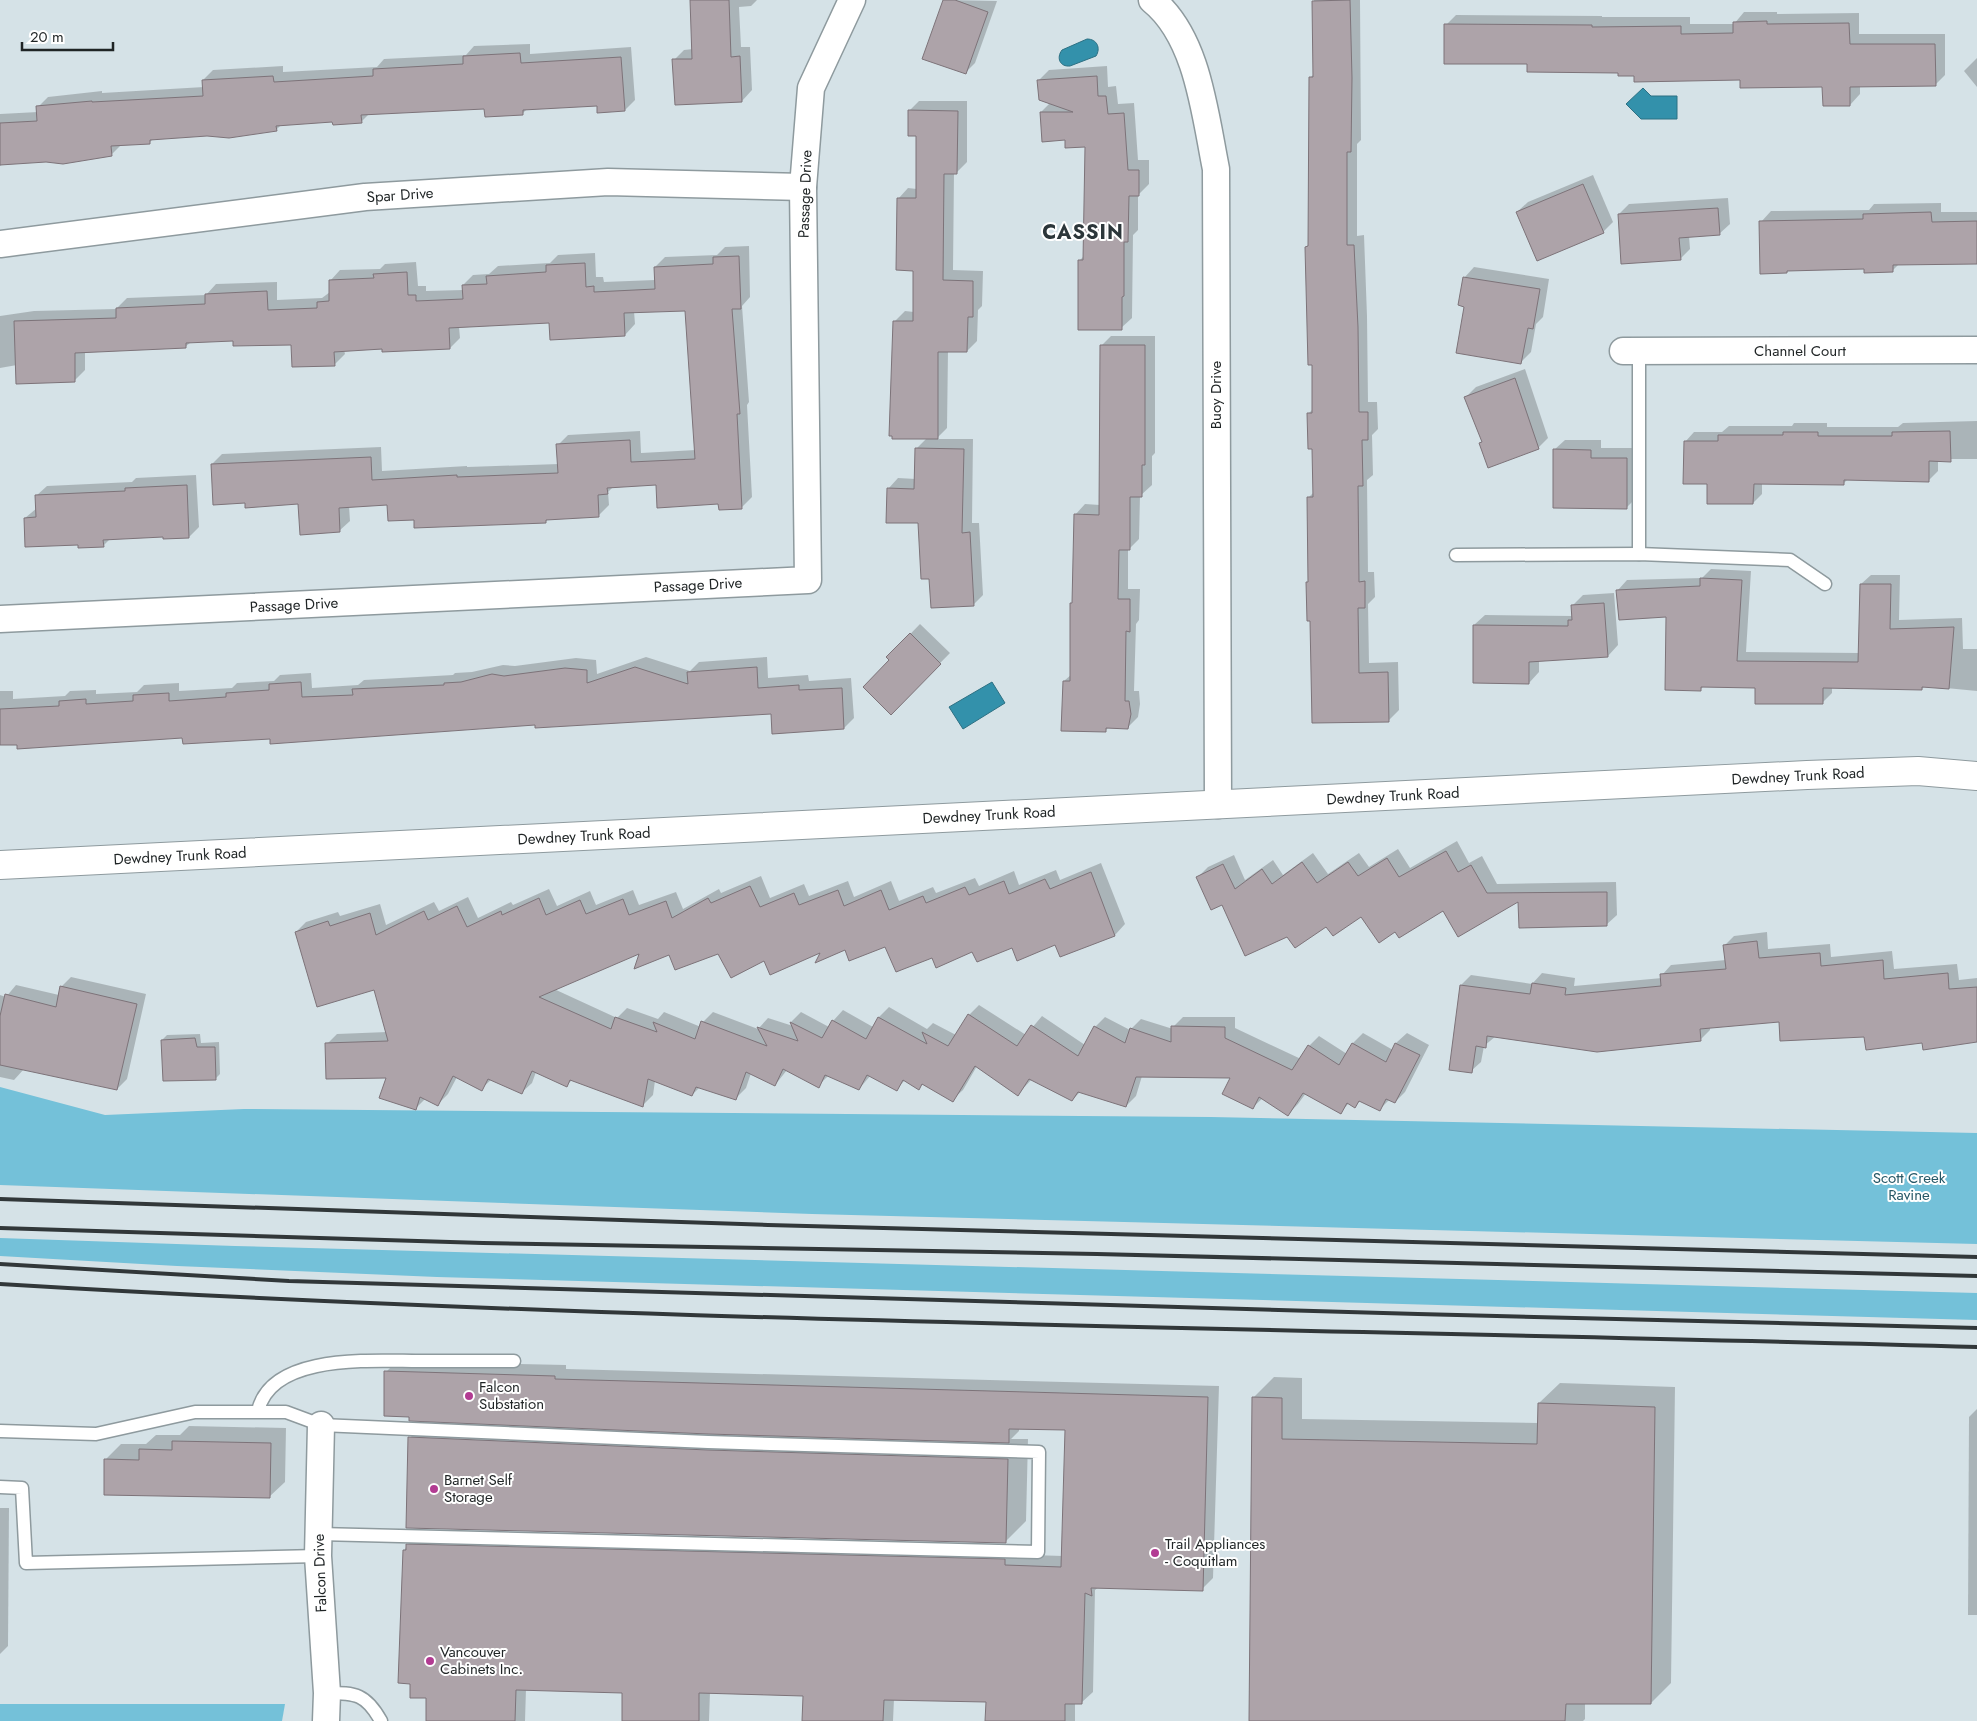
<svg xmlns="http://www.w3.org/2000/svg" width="1977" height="1721" viewBox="0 0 1977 1721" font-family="Jost,sans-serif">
	<rect width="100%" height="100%" fill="#d5e2e7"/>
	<!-- green -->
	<g fill="#74c1d9">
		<polygon points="0,1087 105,1115 244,1109 1211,1117 1977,1133 1977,1244 812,1214 0,1185"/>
		<polygon points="0,1238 235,1246 1977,1293 1977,1320 437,1277 177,1266 0,1256"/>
		<polygon points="0,1704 285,1704 282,1721 0,1721"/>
	</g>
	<!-- water -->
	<g fill="#3391ab" stroke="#2d7083">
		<path d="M1087 39C1097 39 1101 48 1096 56L1070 66C1060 67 1056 58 1062 50Z"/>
		<polygon points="1643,88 1651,96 1677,96 1677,119 1641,119 1626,104"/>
		<polygon points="992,682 1005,703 963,729 949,707"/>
	</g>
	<!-- shadow -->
	<g fill="#0003">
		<polygon points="692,0 757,0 751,6 739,7 741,47 750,47 752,90 742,101 674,60 684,50 693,49"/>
		<polygon points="945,0 997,1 975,63 965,73"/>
		<polygon points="1314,0 1360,0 1361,140 1357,144 1357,236 1364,235 1367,316 1368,402 1377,402 1378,429 1372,435 1373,475 1367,480 1368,572 1374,572 1375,597 1368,604 1369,663 1398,662 1399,710 1389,720 1312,619 1309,581 1308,498 1314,492 1313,448 1308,414 1314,408 1314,364 1306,247 1310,244 1310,78 1314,74"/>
		<polygon points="1744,12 1777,12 1777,14 1859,13 1859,34 1945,34 1945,75 1935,85 1860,86 1860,94 1850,105 1824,86 1742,79 1636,75 1528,63 1446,25 1456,15 1602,16 1602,17 1690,17 1690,24 1734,24"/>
		<polygon points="530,44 530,54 631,47 635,100 625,110 598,105 528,108 522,114 485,107 369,114 361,122 333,121 282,124 276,130 154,138 150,142 122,144 111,155 3,164 0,166 0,114 38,112 38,107 48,97 102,91 102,93 204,87 203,80 213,70 283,66 283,72 377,67 384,59 466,55 474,46"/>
		<polygon points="1977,58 1977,87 1964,71"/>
		<polygon points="1107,66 1108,87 1116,86 1118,104 1134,103 1138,160 1149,160 1149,184 1138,195 1138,230 1133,235 1132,318 1121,328 1079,261 1084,256 1086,146 1066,139 1041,112 1050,103 1039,80 1049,70"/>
		<polygon points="919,101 967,101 967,162 957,172 954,172 953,270 983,271 982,306 978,310 977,341 967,351 948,351 947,428 936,439 973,439 972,523 979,523 983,595 973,605 930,578 920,522 888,489 898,478 916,479 916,449 927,438 894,322 905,311 914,312 914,269 898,199 908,188 917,189 917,135 909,111"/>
		<polygon points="1593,175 1613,222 1603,232 1517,212 1528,202"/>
		<polygon points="1728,198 1730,224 1719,234 1689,236 1690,249 1680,259 1619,214 1629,204"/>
		<polygon points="1941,203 1941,212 1977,212 1977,264 1899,264 1892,271 1866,268 1789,270 1787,272 1761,222 1771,211 1869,210 1874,204"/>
		<polygon points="749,246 750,297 742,306 749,402 747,405 752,497 742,507 720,503 657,483 614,486 608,492 609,505 599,515 549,518 545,522 415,518 389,504 349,506 350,521 339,531 299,503 246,502 212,464 222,454 381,447 382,471 467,466 467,467 559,464 558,445 568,435 640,431 641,453 696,450 686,309 634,311 635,324 625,335 551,322 459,327 460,338 450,348 344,350 345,354 334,365 292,343 234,340 191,342 185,347 85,351 85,370 75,380 17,365 0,368 0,316 34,311 116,309 127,298 206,295 216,284 277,282 277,300 322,298 330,292 330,281 340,270 380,269 385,264 416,262 418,286 426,286 426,291 463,290 463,285 473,275 489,274 498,266 550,263 558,255 595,253 596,277 603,277 604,282 655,280 655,267 665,257 717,255 725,247"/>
		<polygon points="1474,267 1549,279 1543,317 1536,324 1531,352 1521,362 1466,306 1464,278"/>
		<polygon points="1111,336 1155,336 1155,453 1152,456 1152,485 1140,496 1139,539 1128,550 1128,589 1140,589 1139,620 1136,624 1134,691 1139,691 1140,704 1138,717 1128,727 1109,727 1105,731 1064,681 1072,674 1075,515 1085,504 1100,505 1101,346"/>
		<polygon points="1525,369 1548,438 1538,448 1483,441 1466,397 1476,387"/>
		<polygon points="1977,421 1977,459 1938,459 1938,471 1929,480 1848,479 1844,483 1762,483 1762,494 1753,503 1708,483 1685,442 1694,432 1722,432 1729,426 1792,426 1794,423 1827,423 1827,427 1898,427 1903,423"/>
		<polygon points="1565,440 1601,440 1601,448 1637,448 1636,498 1626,508 1554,450"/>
		<polygon points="196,475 199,527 189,537 164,535 111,538 103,546 80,544 25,518 37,508 36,496 47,486 132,482 136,478"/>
		<polygon points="1711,569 1751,571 1746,652 1860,653 1861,584 1871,575 1900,575 1899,620 1962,618 1963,649 1977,649 1977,691 1925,686 1922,689 1832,687 1832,693 1822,703 1757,686 1704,686 1700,690 1667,615 1618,590 1627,580 1702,578"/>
		<polygon points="1614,593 1618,645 1608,656 1539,660 1539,672 1529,683 1474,625 1485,615 1573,616 1573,605 1583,595"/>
		<polygon points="920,624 950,653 891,713 891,660 888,657"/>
		<polygon points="646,657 690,671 699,662 767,657 768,678 808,675 809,681 851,678 854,718 844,728 772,713 271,738 183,736 0,744 0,691 13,691 13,699 65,696 70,691 96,690 96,694 137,692 144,685 179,683 179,691 232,688 237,683 274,681 280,675 311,673 312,688 358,685 364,680 453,675 455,673 472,672 503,665 515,666 576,658 596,660 597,674"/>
		<polygon points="1457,841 1469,863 1482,856 1497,884 1616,882 1617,915 1606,925 1519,900 1443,910 1395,930 1362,915 1287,935 1222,903 1198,877 1208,867 1234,855 1245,880 1273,860 1283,875 1313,853 1328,874 1359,853 1369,867 1398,849 1410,868"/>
		<polygon points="1101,863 1125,924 1115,935 1061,955 1056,944 973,950 933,957 886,945 822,951 764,960 719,953 670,953 642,952 554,989 617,1018 627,1008 658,1019 664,1012 701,1027 703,1022 713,1012 758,1029 768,1018 793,1026 791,1022 801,1012 829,1027 833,1021 843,1010 873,1027 879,1017 889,1007 927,1029 933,1023 956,1035 969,1015 979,1005 1026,1035 1042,1016 1085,1045 1095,1027 1105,1017 1130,1030 1141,1019 1173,1029 1173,1027 1183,1017 1235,1017 1235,1028 1301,1059 1309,1046 1319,1036 1347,1054 1353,1043 1363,1033 1393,1050 1396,1043 1407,1033 1429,1045 1405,1092 1395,1102 1390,1099 1380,1109 1361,1100 1355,1106 1349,1103 1341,1112 1306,1093 1298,1104 1288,1114 1263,1098 1253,1107 1232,1077 1142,1076 1136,1096 1126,1106 1081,1091 1072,1100 1032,1079 1018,1094 977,1066 963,1090 952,1100 924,1083 919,1088 905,1080 897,1089 871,1075 859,1089 829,1075 818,1086 787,1070 775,1085 751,1073 746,1088 736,1098 700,1087 692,1095 655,1081 653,1095 643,1105 572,1080 567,1085 536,1072 532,1083 521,1093 492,1079 481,1089 457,1077 448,1094 438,1104 426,1098 415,1109 388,1076 327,1044 337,1034 387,1032 374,989 296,932 306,922 338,912 340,916 380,904 386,925 434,902 439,911 468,897 478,918 511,902 513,905 549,889 557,906 590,891 596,905 633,890 639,905 676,892 683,909 719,889 721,893 761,876 770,898 804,884 809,896 848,881 854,897 891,881 899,901 933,887 936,893 975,878 979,886 1014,871 1019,885 1056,870 1060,880"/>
		<polygon points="1767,932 1768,949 1830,944 1831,957 1892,951 1894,969 1957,964 1959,980 1977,978 1977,1041 1923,1041 1865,1036 1780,1021 1710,1027 1710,1030 1700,1040 1597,1051 1496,1036 1484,1046 1481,1062 1471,1071 1461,985 1471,975 1532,984 1542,973 1575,978 1574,986 1662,978 1662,975 1671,965 1726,960 1725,945 1734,936"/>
		<polygon points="71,977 146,994 127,1079 117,1089 24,1069 14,1080 0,1077 0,995 6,997 16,985 59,995 61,987"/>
		<polygon points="200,1034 201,1043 219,1042 220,1074 215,1079 162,1040 167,1035"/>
		<polygon points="397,1361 566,1365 566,1369 1219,1386 1213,1578 1202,1589 1099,1587 1095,1590 1093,1692 1081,1703 1075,1703 1075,1721 987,1721 987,1701 894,1699 893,1721 803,1721 804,1695 710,1692 709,1721 623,1721 624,1692 526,1689 525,1721 427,1721 428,1697 404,1551 407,1545 418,1534 1063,1556 1066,1429 1019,1428 1019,1431 1011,1439 1028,1439 1026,1521 1005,1542 410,1438 427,1420 410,1416 386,1372"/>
		<polygon points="1274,1377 1302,1378 1302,1419 1539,1423 1539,1403 1560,1383 1675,1387 1671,1683 1651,1703 1585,1703 1585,1719 1583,1721 1250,1721 1253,1398"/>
		<polygon points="1977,1409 1977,1615 1968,1615 1969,1417"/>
		<polygon points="189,1426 286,1428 285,1482 269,1497 106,1459 121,1444 146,1444 156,1435 180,1435"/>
		<polygon points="0,1508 9,1508 8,1646 0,1654"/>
	</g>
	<!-- building -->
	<g fill="#ada3a9" stroke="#7d7379">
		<polygon points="690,0 729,0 731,57 740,56 742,102 675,105 672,59 692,59"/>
		<polygon points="943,0 955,0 988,12 966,74 922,59"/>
		<polygon points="1350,0 1352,78 1351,152 1347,152 1347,245 1354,245 1358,327 1359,412 1368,412 1368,440 1362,440 1363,486 1358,486 1359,582 1365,581 1365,608 1358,608 1359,673 1388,672 1389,722 1312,723 1310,621 1307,621 1306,582 1308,582 1307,497 1313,497 1312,449 1308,449 1307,413 1312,413 1312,365 1308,365 1305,247 1308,246 1309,77 1313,77 1312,1"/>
		<polygon points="1767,21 1767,24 1849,23 1850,44 1935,44 1936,86 1850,87 1850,106 1823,106 1822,87 1740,88 1740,80 1634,82 1634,76 1618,76 1618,73 1527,72 1527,64 1444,64 1444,24 1592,25 1592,27 1681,26 1681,34 1733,33 1733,22"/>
		<polygon points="520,53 521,63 621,57 625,111 597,113 597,106 523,110 523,115 485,117 484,109 361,115 362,123 333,125 332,122 276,126 277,131 229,138 207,136 150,140 150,144 111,146 112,156 63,164 46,162 0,165 0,123 37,121 36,106 92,101 92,102 203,96 202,80 273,76 274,82 373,76 373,69 463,64 463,56"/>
		<polygon points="1097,76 1098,96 1106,96 1108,114 1124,113 1128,170 1139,170 1139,196 1129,196 1128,242 1124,242 1124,296 1122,297 1122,330 1078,330 1078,260 1083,260 1085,147 1065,148 1065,140 1042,142 1040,112 1073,112 1039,100 1037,80"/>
		<polygon points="908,110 958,111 957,174 944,174 943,280 973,281 973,317 968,317 967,352 938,352 938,439 892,439 892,436 889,436 893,321 913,321 913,271 896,270 897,198 916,198 916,136 908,136"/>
		<polygon points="1583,184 1604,233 1537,261 1516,212"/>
		<polygon points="1718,208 1720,235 1679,238 1681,260 1621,264 1618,214"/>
		<polygon points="1931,212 1932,222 1977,221 1977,264 1893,265 1893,272 1864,273 1864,269 1787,271 1787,273 1760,274 1759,221 1863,219 1863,214"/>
		<polygon points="739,256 741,309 732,309 740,414 737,414 742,509 719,510 718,504 657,508 656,485 607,488 608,494 598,495 599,517 546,520 546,523 414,528 414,520 388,521 387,505 339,508 340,532 300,535 298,504 245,508 245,503 213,505 211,464 371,457 372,480 457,475 457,477 558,473 556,444 630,440 631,462 695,459 685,311 624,313 625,336 550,340 549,323 449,328 450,349 382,352 382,349 334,352 335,366 292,367 291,345 233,346 233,341 186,343 186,348 75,353 75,382 16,384 14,321 116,318 116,308 205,304 205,294 267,291 268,310 317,308 317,302 329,301 329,280 374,278 373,274 407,272 408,295 416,295 416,301 463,299 462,285 487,284 486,276 546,272 546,265 585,263 586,287 594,286 594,292 655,289 654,267 713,264 713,257"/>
		<polygon points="1463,277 1540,289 1533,329 1528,328 1521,364 1456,353 1464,307 1458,305"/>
		<polygon points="1100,345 1145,345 1145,465 1142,465 1142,497 1130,497 1130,550 1119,550 1118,599 1130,599 1130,632 1126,631 1125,701 1129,701 1131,714 1128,729 1106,728 1106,732 1061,731 1063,681 1070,681 1070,603 1072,603 1074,514 1099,515"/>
		<polygon points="1515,378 1539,449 1488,468 1479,443 1482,442 1464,397"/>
		<polygon points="1950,431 1951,462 1929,461 1929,482 1844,480 1844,485 1754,484 1753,504 1707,504 1707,484 1683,484 1684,441 1718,441 1718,435 1783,435 1783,432 1818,432 1818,436 1892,436 1892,432"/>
		<polygon points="915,448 964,449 962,533 970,532 974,606 931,608 929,579 921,579 918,523 886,523 887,488 914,489"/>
		<polygon points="1553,449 1591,450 1591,458 1627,458 1627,509 1553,508"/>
		<polygon points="187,485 189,538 163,539 163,537 103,540 104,547 78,548 78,545 25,547 24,518 36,517 35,495 125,491 125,488"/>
		<polygon points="1700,578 1742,580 1737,661 1858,662 1860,584 1891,584 1890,629 1954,627 1949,689 1922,687 1922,690 1823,688 1823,704 1755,704 1755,688 1701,687 1701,691 1665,690 1666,617 1619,620 1616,590 1700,586"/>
		<polygon points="1604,603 1608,657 1529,662 1529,684 1473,683 1473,625 1568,626 1568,620 1572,620 1571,605"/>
		<polygon points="910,633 941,664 891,715 863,687 889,660 886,657"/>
		<polygon points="635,667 688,684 687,672 757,667 758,688 799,685 799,690 842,688 844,729 772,734 771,714 535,728 535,725 270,744 270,739 183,744 182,738 17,749 17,745 0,745 0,709 59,706 59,701 86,699 86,704 133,701 133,695 169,693 169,701 226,697 226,693 269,690 269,684 301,682 302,697 353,695 352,689 444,685 444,683 461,682 492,674 504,676 565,668 587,670 587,683"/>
		<polygon points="1446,851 1458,872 1471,865 1487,893 1607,892 1607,926 1519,928 1518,902 1458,937 1443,911 1399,938 1395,932 1379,943 1361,917 1333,936 1326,927 1295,948 1287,937 1245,956 1222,905 1211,910 1196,877 1223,864 1235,889 1262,869 1272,884 1302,862 1317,883 1348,862 1358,876 1387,858 1399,877"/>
		<polygon points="1091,872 1115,936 1060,957 1055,945 1017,961 1012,948 977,962 972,952 936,968 932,958 896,972 885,947 849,961 845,950 815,963 820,953 770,975 764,961 731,978 718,954 675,970 669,955 634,969 639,954 539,997 611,1029 615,1017 657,1032 653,1022 695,1039 701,1021 767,1046 757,1027 798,1041 790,1022 822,1038 832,1020 866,1039 878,1017 927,1044 922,1032 948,1046 968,1014 1017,1046 1031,1025 1078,1056 1094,1026 1125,1043 1130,1028 1171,1042 1171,1026 1225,1027 1225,1038 1292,1070 1308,1045 1339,1065 1352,1043 1386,1062 1395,1043 1420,1055 1395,1103 1386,1099 1380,1111 1359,1101 1355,1108 1347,1103 1341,1114 1303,1093 1288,1116 1259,1097 1253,1109 1222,1094 1230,1078 1136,1077 1126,1107 1078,1092 1072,1101 1029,1079 1018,1096 975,1066 953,1102 922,1084 919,1090 903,1080 897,1091 867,1075 859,1090 825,1075 819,1088 783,1069 775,1086 746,1072 736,1100 696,1087 692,1096 648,1079 643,1107 570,1080 567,1087 532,1071 522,1094 488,1079 482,1091 453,1076 438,1106 420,1097 416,1110 379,1098 386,1078 326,1079 325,1043 388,1041 374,990 317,1007 295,932 328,921 330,926 370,913 376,935 424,911 428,920 457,906 467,927 501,911 502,915 539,898 546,915 580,900 586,914 623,899 629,915 666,901 672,918 708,898 711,903 750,886 760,907 794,893 799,905 838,890 844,906 881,890 889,910 923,896 926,903 965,887 969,895 1004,881 1009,894 1045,879 1050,889"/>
		<polygon points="1757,941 1759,958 1820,953 1821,966 1883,960 1884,979 1948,973 1949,989 1977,987 1977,1042 1923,1050 1922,1043 1866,1050 1864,1037 1780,1041 1779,1022 1700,1029 1701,1041 1597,1052 1487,1036 1486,1048 1476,1046 1472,1073 1449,1070 1460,985 1530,994 1532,983 1566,988 1565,995 1661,986 1660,974 1726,969 1723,945"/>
		<polygon points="60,986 137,1004 117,1090 0,1065 0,1016 5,994 56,1007"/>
		<polygon points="195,1038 197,1047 215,1047 216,1080 163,1081 161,1040"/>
		<polygon points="384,1371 555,1376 555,1379 1208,1397 1203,1591 1091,1588 1092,1596 1085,1593 1082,1704 1065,1704 1065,1721 985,1721 986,1702 884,1700 883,1721 802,1721 803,1696 699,1693 699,1721 622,1721 622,1693 516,1690 515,1721 426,1721 426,1698 410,1698 410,1684 398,1683 403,1550 406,1550 406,1544 1005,1559 1005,1565 1061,1567 1065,1430 1009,1429 1009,1443 708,1434 409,1421 409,1417 384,1416"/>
		<polygon points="1252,1397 1282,1398 1282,1439 1537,1444 1538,1403 1655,1407 1651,1704 1566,1704 1565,1721 1249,1721"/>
		<polygon points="408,1437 708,1450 1008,1459 1006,1543 406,1528"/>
		<polygon points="172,1441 271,1443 270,1498 104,1495 104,1459 139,1460 139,1449 172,1450"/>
	</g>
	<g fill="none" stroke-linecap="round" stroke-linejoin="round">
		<!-- service casing -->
		<g stroke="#8e9a9e" stroke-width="15">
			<g id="service">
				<polyline points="1639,351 1639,554"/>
				<polyline points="1456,555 1639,554 1790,560 1825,584"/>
				<path d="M258 1411C271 1353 372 1361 418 1361 450 1361 482 1361 514 1361"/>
				<polyline points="0,1431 96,1434 195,1412 286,1412 321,1425 708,1442 1039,1452 1038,1552 319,1534"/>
				<polyline points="0,1487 22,1488 26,1563 318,1556"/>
				<path d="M327 1693C356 1693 366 1694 381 1721"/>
			</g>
		</g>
		<!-- minor casing -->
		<g stroke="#8e9a9e" stroke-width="29">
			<g id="minor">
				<path d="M1152 0C1198 37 1205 115 1216 169L1218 805"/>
				<polyline points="0,244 365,197 608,182 803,187"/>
				<polyline points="1623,351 1977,350"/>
				<polyline points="0,619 808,580 803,187 811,88 852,0"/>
				<polyline points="321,1425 318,1556 327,1693 326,1721"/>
			</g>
		</g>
		<!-- secondary casing -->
		<g stroke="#8e9a9e" stroke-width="30">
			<polyline id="secondary" points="0,865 1807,775 1918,771 1977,776"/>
		</g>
		<!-- service -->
		<use href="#service" stroke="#fff" stroke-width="12"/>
		<!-- minor -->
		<use href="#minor" stroke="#fff" stroke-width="26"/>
		<!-- secondary -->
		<use href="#secondary" stroke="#fff" stroke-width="28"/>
		<!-- rail -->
		<g stroke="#313739" stroke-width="4">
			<polyline points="0,1199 768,1225 1977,1257"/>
			<polyline points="0,1228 483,1243 1097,1254 1977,1276"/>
			<polyline points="0,1264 289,1281 1418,1314 1977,1328"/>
			<path d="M0 1284C658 1324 1318 1328 1977 1347"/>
		</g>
	</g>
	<!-- markers -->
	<g fill="#b23b92" stroke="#fff" stroke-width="2">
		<circle cx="469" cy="1396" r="5"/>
		<circle cx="434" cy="1489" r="5"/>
		<circle cx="1155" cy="1553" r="5"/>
		<circle cx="430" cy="1661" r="5"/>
	</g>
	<g text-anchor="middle" stroke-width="4" stroke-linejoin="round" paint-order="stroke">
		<!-- street labels -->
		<g font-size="15" fill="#1f2425" stroke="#fff">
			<text transform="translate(805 194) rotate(-88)" y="5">Passage Drive</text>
			<text transform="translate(400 195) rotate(-4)" y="5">Spar Drive</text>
			<text x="1800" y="356">Channel Court</text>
			<text transform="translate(1216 395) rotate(-90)" y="5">Buoy Drive</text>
			<text transform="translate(698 585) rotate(-3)" y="5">Passage Drive</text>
			<text transform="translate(294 605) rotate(-3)" y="5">Passage Drive</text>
			<text transform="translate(1798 776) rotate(-3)" y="5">Dewdney Trunk Road</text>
			<text transform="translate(1393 796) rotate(-3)" y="5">Dewdney Trunk Road</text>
			<text transform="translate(989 815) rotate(-3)" y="5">Dewdney Trunk Road</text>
			<text transform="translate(584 836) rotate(-3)" y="5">Dewdney Trunk Road</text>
			<text transform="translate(180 856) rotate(-3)" y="5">Dewdney Trunk Road</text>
			<text transform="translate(320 1573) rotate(-92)" y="5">Falcon Drive</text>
		</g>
		<!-- park labels -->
		<g font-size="15" fill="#265867" stroke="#fff">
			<text x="1909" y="1183">Scott Creek<tspan x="1909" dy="17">Ravine</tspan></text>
		</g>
		<!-- poi labels -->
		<g font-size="15" fill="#1f2425" stroke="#fff" text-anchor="start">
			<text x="479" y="1392">Falcon<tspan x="479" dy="17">Substation</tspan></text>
			<text x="444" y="1485">Barnet Self<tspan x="444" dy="17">Storage</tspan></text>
			<text x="1165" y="1549">Trail Appliances<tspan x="1165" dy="17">- Coquitlam</tspan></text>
			<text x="440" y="1657">Vancouver<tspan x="440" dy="17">Cabinets Inc.</tspan></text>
		</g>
		<!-- district labels -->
		<g font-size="20" font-weight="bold" letter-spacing="1" fill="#2c363a" stroke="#fff">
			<text x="1083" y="239">CASSIN</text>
		</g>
	</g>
	<!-- scale -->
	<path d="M22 42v8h91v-8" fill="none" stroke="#1f2425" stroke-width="2.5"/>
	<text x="30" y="42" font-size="15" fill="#1f2425" stroke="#ffffff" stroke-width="4" paint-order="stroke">20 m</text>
</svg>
